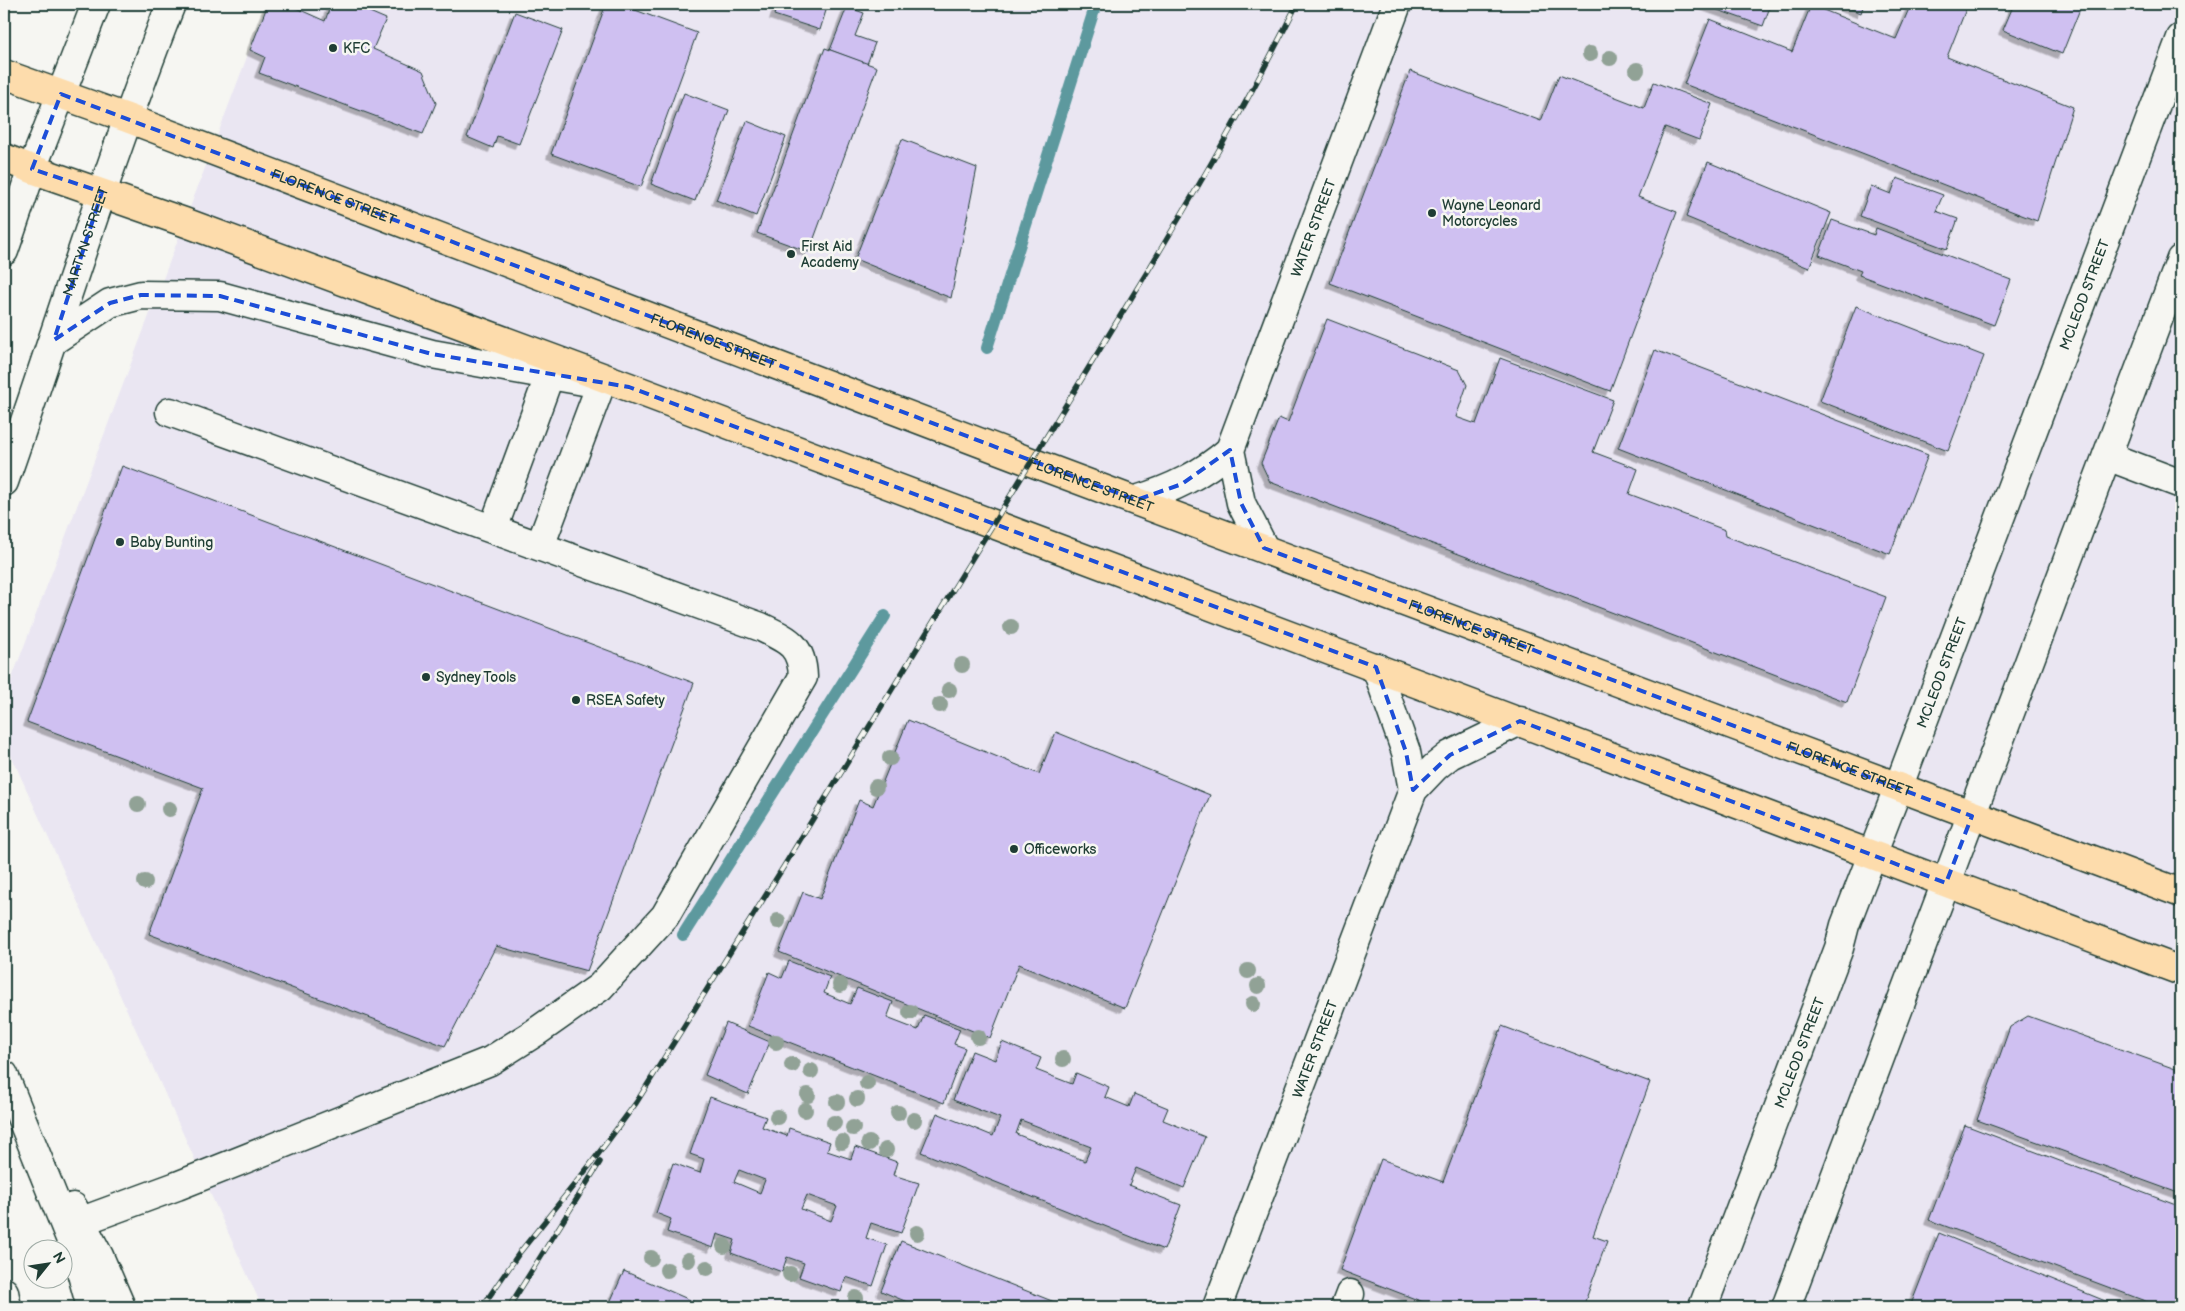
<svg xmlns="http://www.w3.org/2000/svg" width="2185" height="1311" viewBox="0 0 2185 1311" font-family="'Balsamiq Sans',sans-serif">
	<defs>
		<filter id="shadow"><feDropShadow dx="-4.5" dy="4.5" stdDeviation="0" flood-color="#0004"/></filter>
	</defs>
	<rect width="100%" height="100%" fill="#f6f6f2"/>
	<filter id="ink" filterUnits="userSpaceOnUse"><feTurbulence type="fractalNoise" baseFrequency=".02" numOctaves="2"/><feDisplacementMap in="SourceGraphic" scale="10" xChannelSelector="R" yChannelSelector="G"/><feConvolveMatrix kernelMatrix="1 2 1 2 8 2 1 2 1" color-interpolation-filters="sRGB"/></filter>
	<g filter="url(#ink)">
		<!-- built -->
		<polygon fill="#eae6f2" points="267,4 2181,4 2181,1307 262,1307 4,740 4,699"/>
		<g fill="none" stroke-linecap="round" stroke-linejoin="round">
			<!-- stream -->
			<g stroke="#5d999e" stroke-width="12">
				<polyline points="987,348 1096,4"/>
				<polyline points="683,935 885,616"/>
			</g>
		</g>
		<!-- building -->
		<g fill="#cfc0f1" stroke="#1f3d34" fill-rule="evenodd" filter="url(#shadow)">
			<polygon points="268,4 287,4 325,21 331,4 351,4 386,19 373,49 423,71 436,103 423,134 259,73 265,57 250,50"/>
			<polygon points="606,4 619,4 697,33 641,187 551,154"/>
			<polygon points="778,4 828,4 820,30 774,15"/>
			<polygon points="1701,4 1771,4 1763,26"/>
			<polygon points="1838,4 1864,4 1861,13"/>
			<polygon points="1911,4 1968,4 1947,57 2073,107 2037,221 1684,84 1710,19 1792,52 1811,5 1896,39"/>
			<polygon points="2014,4 2082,4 2062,54 2003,30"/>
			<polygon points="847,7 864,13 855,36 875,43 867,64 830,50"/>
			<polygon points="515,12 563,30 519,144 497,136 493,148 467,137"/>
			<polygon points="825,48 877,67 809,252 757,233"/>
			<polygon points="1410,71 1541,121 1559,75 1644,108 1654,82 1712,104 1699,140 1665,127 1638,197 1677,212 1610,391 1330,283"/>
			<polygon points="684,93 729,110 695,201 651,184"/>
			<polygon points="747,121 786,137 756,216 716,200"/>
			<polygon points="902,139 977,168 951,298 855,259"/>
			<polygon points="1708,162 1831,213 1809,268 1686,217"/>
			<polygon points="1897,178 1943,195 1936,211 1958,219 1947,249 1860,216 1871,186 1891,194"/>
			<polygon points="1832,220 1874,235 1876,228 2011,280 1994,325 1859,275 1861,271 1819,255"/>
			<polygon points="1856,306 1984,356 1948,451 1820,401"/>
			<polygon points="1327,319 1459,370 1467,385 1456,417 1476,424 1500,358 1613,400 1593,452 1638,469 1629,494 1725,530 1726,536 1886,597 1847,702 1270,482 1261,463 1279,418 1288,422"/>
			<polygon points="1655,350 1928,455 1890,554 1618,448"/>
			<polygon points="122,466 694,683 587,971 496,946 445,1046 149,934 203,788 27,722"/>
			<polygon points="908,720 1039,774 1056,732 1210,795 1125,1008 1019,964 990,1038 779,952 803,892 820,899 859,800 873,806"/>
			<polygon points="789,961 830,977 824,993 850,1004 857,988 893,1002 887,1018 918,1030 924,1015 960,1029 954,1044 965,1048 944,1103 748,1026 769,972 782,978"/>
			<polygon points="2028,1016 2181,1071 2181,1194 1977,1120 2010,1027"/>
			<polygon points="726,1023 770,1042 748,1094 705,1075"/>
			<polygon points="1502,1026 1650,1082 1593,1236 1607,1241 1583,1307 1421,1307 1423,1302 1340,1270 1381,1159 1443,1182"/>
			<path d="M1002 1042 1041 1058 1036 1070 1072 1084 1076 1073 1109 1087 1105 1097 1129 1107 1134 1094 1168 1108 1163 1120 1205 1137 1184 1188 1136 1168 1129 1185 1181 1205 1164 1250 921 1152 937 1113 993 1136 1000 1118 953 1100 972 1051 995 1060ZM1021 1120 1091 1147 1085 1161 1016 1134Z"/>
			<path d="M710 1097 766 1117 762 1127 787 1136 789 1128 830 1142 827 1151 851 1159 855 1147 897 1162 893 1175 919 1183 901 1233 871 1223 866 1238 887 1245 873 1286 846 1277 841 1292 799 1277 804 1263 787 1257 782 1272 731 1253 735 1240 717 1234 713 1248 667 1232 671 1219 656 1213 673 1163 700 1173 704 1159 690 1154ZM739 1170 765 1180 760 1193 734 1182ZM807 1195 837 1206 831 1221 801 1209Z"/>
			<polygon points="1965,1125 2181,1207 2181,1307 2161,1307 1929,1220"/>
			<polygon points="1939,1233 2120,1307 1910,1307"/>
			<polygon points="901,1241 1067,1307 919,1307 881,1291"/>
			<polygon points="624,1271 706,1307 608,1307"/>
		</g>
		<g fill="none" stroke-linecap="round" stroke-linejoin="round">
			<!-- minor casing -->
			<g stroke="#1f3d34" stroke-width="31">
				<g id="minor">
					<polyline points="4,251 32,169 96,4"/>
					<polyline points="54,340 110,303 141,295 220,296 432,354 595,383"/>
					<polyline points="2107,456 2181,484"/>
					<path id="s1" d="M4 482C60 322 109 161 171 4"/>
					<path d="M1136 500C1172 489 1201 475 1230 450"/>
					<polyline points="493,529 550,374"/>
					<polyline points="540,546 601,384"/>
					<path id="s2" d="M1264 548 1241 503 1230 450 1397 4"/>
					<polyline points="1376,667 1406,752 1413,790"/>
					<polyline points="4,1075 76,1253 91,1307"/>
					<polyline points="73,1207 99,1256 121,1307"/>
					<path d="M82 1221 177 1186 490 1061 536 1032 600 987 665 916 803 677C802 645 788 640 761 627L170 412"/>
					<polyline points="4,1292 7,1307"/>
					<path id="s3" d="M1217 1307 1413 790 1435 767 1450 755 1520 721"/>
					<polyline points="1345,1307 1350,1294"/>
					<path id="s4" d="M1703 1307 1839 948 1845 925 1898 788 2181 38"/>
					<polyline points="1786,1307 2181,259"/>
				</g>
			</g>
			<!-- major casing -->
			<g stroke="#1f3d34" stroke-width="31">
				<g id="major">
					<path id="s5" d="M4 74 127 118 1031 462 2181 893"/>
					<polyline points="4,158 32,169 184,222 629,387 2181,971"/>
				</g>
			</g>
			<!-- minor -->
			<use href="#minor" stroke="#f6f6f2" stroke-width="28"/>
			<!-- major -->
			<use href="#major" stroke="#fddcac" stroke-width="28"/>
			<!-- rail casing -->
			<g stroke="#1f3d34" stroke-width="5.5">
				<g id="rail">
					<path d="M482 1307 520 1252 590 1165 636 1103 784 866 1149 269C1201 182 1252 95 1297 4"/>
					<polyline points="509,1307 600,1162"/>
				</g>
			</g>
			<!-- rail -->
			<use href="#rail" stroke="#f6f6f2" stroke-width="4" stroke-dasharray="11" stroke-linecap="butt"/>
		</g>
		<!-- trees -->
		<g fill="#91a296">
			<circle cx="1590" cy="54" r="8"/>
			<circle cx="1610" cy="58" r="8"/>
			<circle cx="1637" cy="70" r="8"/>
			<circle cx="1011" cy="627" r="8"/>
			<circle cx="962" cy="665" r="8"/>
			<circle cx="949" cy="690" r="8"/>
			<circle cx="940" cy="705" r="8"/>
			<circle cx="890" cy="758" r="8"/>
			<circle cx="876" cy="787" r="8"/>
			<circle cx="138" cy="804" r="8"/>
			<circle cx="169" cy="809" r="8"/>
			<circle cx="145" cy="882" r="8"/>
			<circle cx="778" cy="921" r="8"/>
			<circle cx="1248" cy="971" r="8"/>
			<circle cx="840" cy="985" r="8"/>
			<circle cx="1258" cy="986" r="8"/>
			<circle cx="1253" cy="1004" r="8"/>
			<circle cx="910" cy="1012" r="8"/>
			<circle cx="978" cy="1037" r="8"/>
			<circle cx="776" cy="1042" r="8"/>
			<circle cx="1063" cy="1059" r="8"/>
			<circle cx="792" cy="1065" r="8"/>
			<circle cx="811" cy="1071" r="8"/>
			<circle cx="867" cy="1083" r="8"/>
			<circle cx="808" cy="1095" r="8"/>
			<circle cx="857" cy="1099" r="8"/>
			<circle cx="837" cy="1102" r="8"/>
			<circle cx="805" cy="1110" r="8"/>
			<circle cx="898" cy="1113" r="8"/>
			<circle cx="777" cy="1117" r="8"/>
			<circle cx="914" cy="1120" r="8"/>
			<circle cx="834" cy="1123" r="8"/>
			<circle cx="853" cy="1128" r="8"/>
			<circle cx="842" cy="1142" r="8"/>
			<circle cx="869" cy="1143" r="8"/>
			<circle cx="886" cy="1150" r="8"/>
			<circle cx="917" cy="1233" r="8"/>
			<circle cx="724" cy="1246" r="8"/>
			<circle cx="651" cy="1258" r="8"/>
			<circle cx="688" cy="1260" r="8"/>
			<circle cx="707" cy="1268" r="8"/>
			<circle cx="667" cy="1270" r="8"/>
			<circle cx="790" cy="1274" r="8"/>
			<circle cx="856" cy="1298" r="8"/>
		</g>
	</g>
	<!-- marked area -->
	<path fill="none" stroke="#1d4ed8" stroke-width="4" stroke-dasharray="10 6" stroke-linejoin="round" d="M61 94 1136 500 1182 484 1230 450 1241 503 1264 548 1972 816 1946 883 1520 721 1450 755 1413 790 1406 752 1376 667 629 387 432 354 220 296 141 295 110 303 54 340 102 192 32 169Z"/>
	<!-- markers -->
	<g fill="#1f3d34" stroke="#f6f6f2" stroke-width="2">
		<circle cx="333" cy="48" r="5"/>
		<circle cx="1432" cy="213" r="5"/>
		<circle cx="791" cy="254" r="5"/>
		<circle cx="120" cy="542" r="5"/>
		<circle cx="426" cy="677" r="5"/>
		<circle cx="576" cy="700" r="5"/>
		<circle cx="1014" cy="849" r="5"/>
	</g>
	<g text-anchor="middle" stroke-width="5" stroke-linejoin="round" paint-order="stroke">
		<!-- poi labels -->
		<g font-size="14" fill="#1f3d34" stroke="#f6f6f2" text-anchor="start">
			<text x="343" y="53">KFC</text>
			<text x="1442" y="210">Wayne Leonard<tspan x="1442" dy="16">Motorcycles</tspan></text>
			<text x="801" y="251">First Aid<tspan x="801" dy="16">Academy</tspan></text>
			<text x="130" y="547">Baby Bunting</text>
			<text x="436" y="682">Sydney Tools</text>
			<text x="586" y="705">RSEA Safety</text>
			<text x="1024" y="854">Officeworks</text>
		</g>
		<!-- street labels -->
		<g font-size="14" fill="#1f3d34" stroke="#f6f6f2">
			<text dy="5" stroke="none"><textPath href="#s5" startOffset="352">FLORENCE STREET</textPath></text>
			<text dy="5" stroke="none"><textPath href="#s2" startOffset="342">WATER STREET</textPath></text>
			<text dy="5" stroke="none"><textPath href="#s1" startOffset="254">MARTYN STREET</textPath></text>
			<text dy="5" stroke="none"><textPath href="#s4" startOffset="1082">MCLEOD STREET</textPath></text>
			<text dy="5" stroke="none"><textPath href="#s5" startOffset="758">FLORENCE STREET</textPath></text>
			<text dy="5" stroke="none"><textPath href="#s5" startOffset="1162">FLORENCE STREET</textPath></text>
			<text dy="5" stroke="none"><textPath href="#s5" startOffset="1568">FLORENCE STREET</textPath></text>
			<text dy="5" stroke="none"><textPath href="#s4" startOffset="678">MCLEOD STREET</textPath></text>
			<text dy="5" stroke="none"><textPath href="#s5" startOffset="1972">FLORENCE STREET</textPath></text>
			<text dy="5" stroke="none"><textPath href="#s3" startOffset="276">WATER STREET</textPath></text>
			<text dy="5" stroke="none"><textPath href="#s4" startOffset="272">MCLEOD STREET</textPath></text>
		</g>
	</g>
	<!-- margin -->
	<rect width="2185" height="1311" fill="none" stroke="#f6f6f2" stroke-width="20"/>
	<rect x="10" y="10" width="2165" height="1291" fill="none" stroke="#1f3d34" stroke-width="2" filter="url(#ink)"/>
	<!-- north arrow -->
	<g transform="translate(48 1264) rotate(60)"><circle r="24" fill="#f6f6f2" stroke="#a0aca6"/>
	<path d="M0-4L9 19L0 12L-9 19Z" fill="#1f3d34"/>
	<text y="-8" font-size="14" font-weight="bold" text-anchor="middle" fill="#1f3d34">N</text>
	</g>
</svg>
